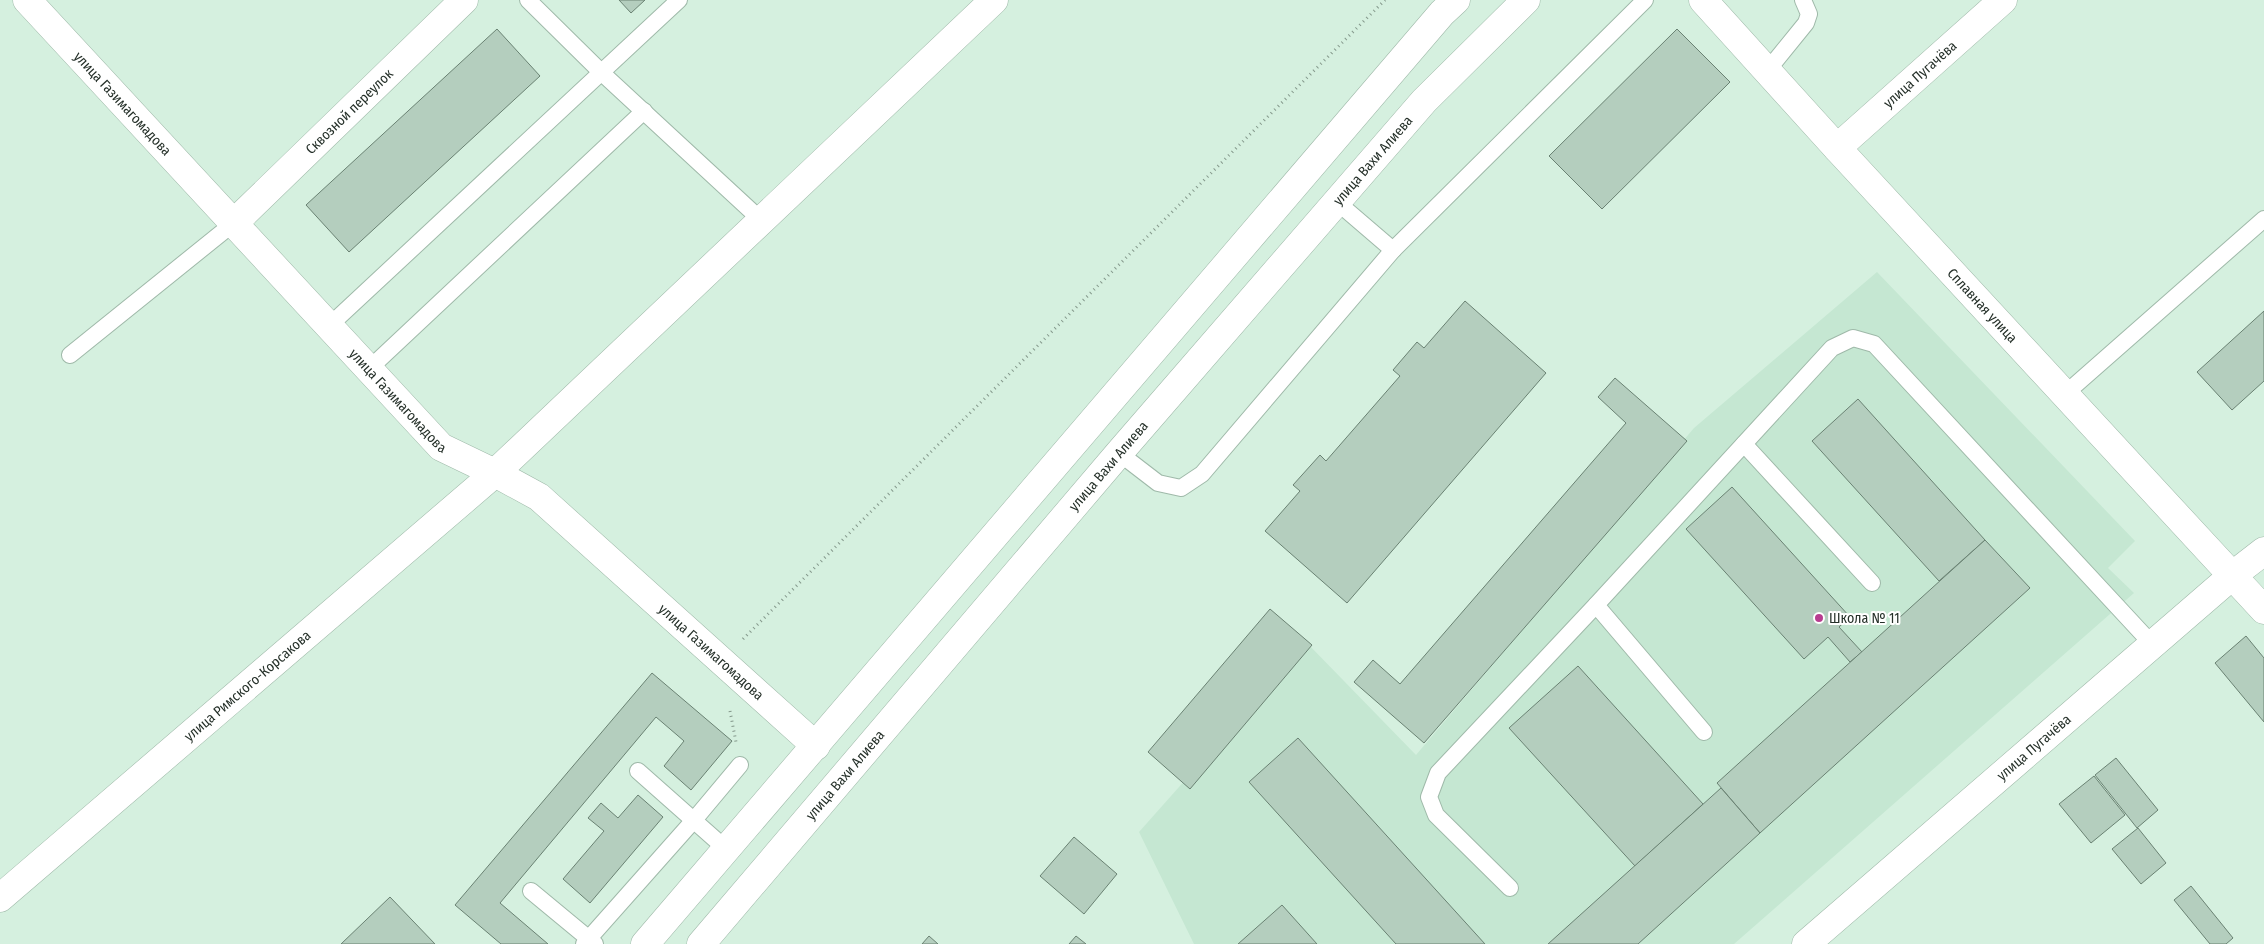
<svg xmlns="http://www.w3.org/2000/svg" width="2264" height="944" viewBox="0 0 2264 944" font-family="'Fira Sans Condensed',sans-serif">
	<rect width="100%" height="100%" fill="#d5f0df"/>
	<!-- built -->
	<polygon fill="#c5e7d2" points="1877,272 2135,541 2108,568 2134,593 1734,944 1194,944 1139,832 1307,643 1416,755 1694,428"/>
	<!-- building -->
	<g fill="#b4cebe" stroke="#6a8273">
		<polygon points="619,0 645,0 631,13"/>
		<polygon points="497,29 540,76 349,252 306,205"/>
		<polygon points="1677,29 1730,82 1602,209 1549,156"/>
		<polygon points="1465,301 1546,373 1347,603 1265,531 1300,491 1293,485 1320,455 1326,461 1400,376 1393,370 1417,342 1424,348"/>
		<polygon points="2264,311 2264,381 2232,410 2197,372"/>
		<polygon points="1615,378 1687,441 1424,743 1354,682 1373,660 1400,684 1626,423 1598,397"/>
		<polygon points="1858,399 1985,540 1939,581 1812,441"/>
		<polygon points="1732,487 1850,617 1839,627 1862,652 1850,662 1828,637 1804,659 1686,529"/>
		<polygon points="1985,540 2030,588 1760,833 1717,783"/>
		<polygon points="1270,609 1312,645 1190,789 1148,752"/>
		<polygon points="2246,636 2264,658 2264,722 2215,663"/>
		<polygon points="1578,666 1703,804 1635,866 1509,728"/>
		<polygon points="652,673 732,741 691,790 664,766 684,741 656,717 500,903 548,944 501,944 455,905"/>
		<polygon points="1298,738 1485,944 1396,944 1249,782"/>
		<polygon points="2116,758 2158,810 2137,828 2095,775"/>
		<polygon points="2094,776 2125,815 2091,843 2059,804"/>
		<polygon points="1721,788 1760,833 1638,944 1548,944"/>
		<polygon points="638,795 663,817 590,903 563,879 604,831 588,818 601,803 618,818"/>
		<polygon points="2138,828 2166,863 2141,884 2112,849"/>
		<polygon points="1074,837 1117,874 1084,914 1040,876"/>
		<polygon points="2191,886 2233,938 2226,944 2210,944 2174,900"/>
		<polygon points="390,897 435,944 341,944"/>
		<polygon points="1282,905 1317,944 1238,944"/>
		<polygon points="929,936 938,944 922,944"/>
		<polygon points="1076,936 1086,944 1069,944"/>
	</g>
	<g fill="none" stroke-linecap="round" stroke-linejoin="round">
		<!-- lane casing -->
		<g stroke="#9fb9a9" stroke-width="18">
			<g id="lane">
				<polyline points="528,0 602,73 762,221"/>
				<polyline points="1767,71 1806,23 1809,14 1803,0"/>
				<polyline points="1337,202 1393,250"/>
				<polyline points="329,326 679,0"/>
				<polyline points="70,355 235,222"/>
				<polyline points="369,369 644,111"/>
				<polyline points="2065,394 2264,219"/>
				<polyline points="1744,444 1872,583"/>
				<polyline points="1119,453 1158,483 1181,488 1202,474 1393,250 1645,0"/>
				<polyline points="1596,605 1704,732"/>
				<polyline points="638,771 726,849"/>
				<polyline points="1510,888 1436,815 1429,797 1438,773 1596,605 1832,348 1853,338 1874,344 2152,644"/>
				<polyline points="531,891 595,944"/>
				<polyline points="584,944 694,820 740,765"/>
			</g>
		</g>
		<!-- street casing -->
		<g stroke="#9fb9a9" stroke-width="29">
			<g id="street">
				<path id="s1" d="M27 0 441 447 495 473 539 497 816 746"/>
				<path id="s2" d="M1703 0 1837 148 2264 610"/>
				<path id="s3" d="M1837 148 2003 0"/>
				<path id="s4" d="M235 222 464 0"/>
				<path id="s5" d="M0 898 495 473 994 0"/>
				<path id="s6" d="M1806 944 2233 575 2264 551"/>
			</g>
		</g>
		<!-- secondary casing -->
		<g stroke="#9fb9a9" stroke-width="29">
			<g id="secondary">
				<polyline points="645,944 1442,13 1456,0"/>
				<path id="s7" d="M701 944 1119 453 1424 101 1526 0"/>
			</g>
		</g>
		<!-- path -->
		<g stroke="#85998c" stroke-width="3" stroke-dasharray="1 4" stroke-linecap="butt">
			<polyline points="743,639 1385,0"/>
			<polyline points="730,711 736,742"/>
		</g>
		<!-- lane -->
		<use href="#lane" stroke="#fff" stroke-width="16"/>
		<!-- street -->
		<use href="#street" stroke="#fff" stroke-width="28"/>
		<!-- secondary -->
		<use href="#secondary" stroke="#fff" stroke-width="28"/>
	</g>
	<!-- markers -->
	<circle fill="#b83d90" stroke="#fff" stroke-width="2" cx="1819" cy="618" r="5"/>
	<g text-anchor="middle" stroke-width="4" stroke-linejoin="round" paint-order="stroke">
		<!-- street labels -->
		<g font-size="14" fill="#253029" stroke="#fff">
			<text dy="5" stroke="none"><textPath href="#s3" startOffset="111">улица Пугачёва</textPath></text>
			<text dy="5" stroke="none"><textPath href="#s1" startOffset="141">улица Газимагомадова</textPath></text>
			<text dy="5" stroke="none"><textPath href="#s4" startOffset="159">Сквозной переулок</textPath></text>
			<text dy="5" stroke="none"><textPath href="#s7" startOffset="1032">улица Вахи Алиева</textPath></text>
			<text dy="5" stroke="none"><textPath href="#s2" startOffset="414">Сплавная улица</textPath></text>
			<text dy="5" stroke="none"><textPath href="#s1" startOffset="546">улица Газимагомадова</textPath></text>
			<text dy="5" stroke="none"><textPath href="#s7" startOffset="628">улица Вахи Алиева</textPath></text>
			<text dy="5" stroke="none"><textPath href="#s1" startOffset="951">улица Газимагомадова</textPath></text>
			<text dy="5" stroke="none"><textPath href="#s5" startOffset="326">улица Римского-Корсакова</textPath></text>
			<text dy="5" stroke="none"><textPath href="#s6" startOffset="301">улица Пугачёва</textPath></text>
			<text dy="5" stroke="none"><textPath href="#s7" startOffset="222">улица Вахи Алиева</textPath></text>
		</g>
		<!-- poi labels -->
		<g font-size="14" fill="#253029" stroke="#fff" text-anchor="start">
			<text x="1829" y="623">Школа № 11</text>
		</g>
	</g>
</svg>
